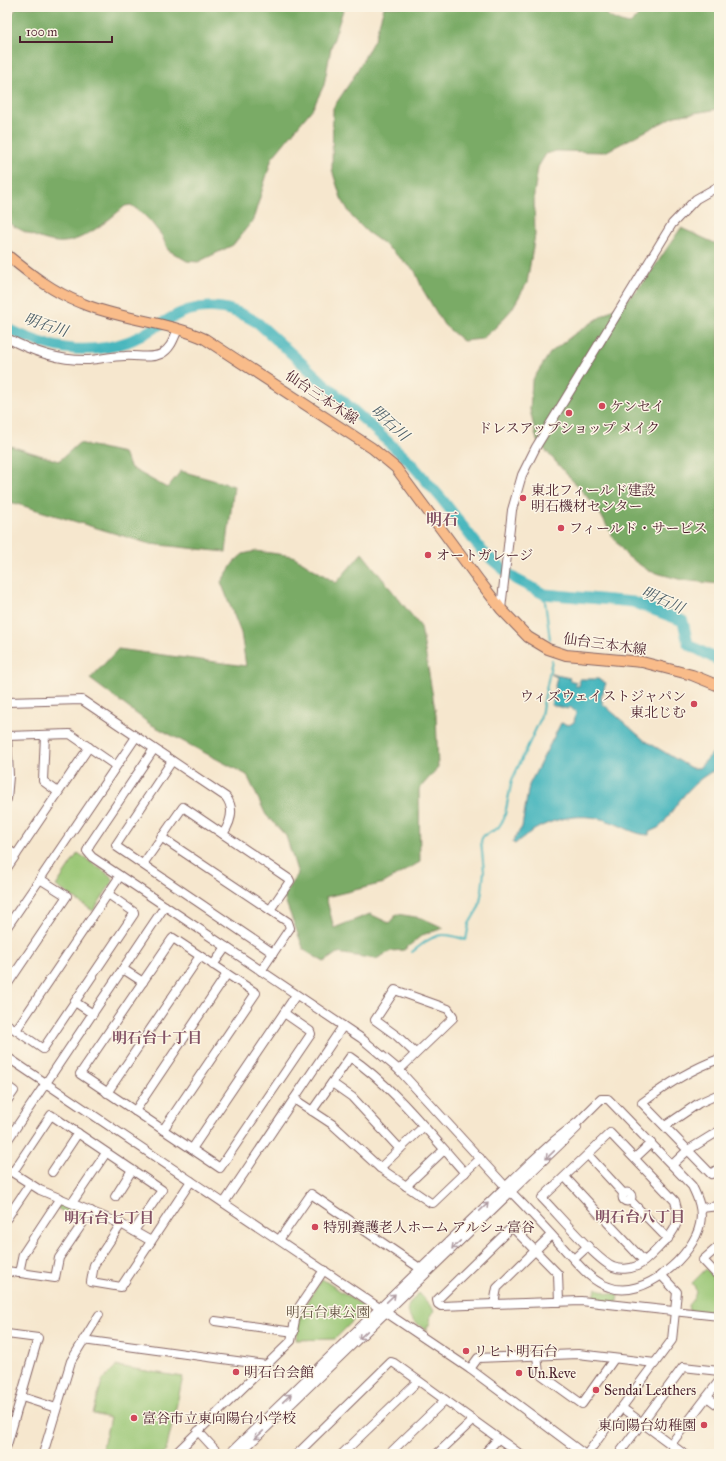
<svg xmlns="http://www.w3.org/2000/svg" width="726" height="1461" viewBox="0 0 726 1461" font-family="'IM FELL Great Primer','Noto Serif JP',serif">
	<rect width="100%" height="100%" fill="#fcf5e5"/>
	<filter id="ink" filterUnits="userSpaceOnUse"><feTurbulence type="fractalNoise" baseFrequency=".025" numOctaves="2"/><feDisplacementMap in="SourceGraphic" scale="8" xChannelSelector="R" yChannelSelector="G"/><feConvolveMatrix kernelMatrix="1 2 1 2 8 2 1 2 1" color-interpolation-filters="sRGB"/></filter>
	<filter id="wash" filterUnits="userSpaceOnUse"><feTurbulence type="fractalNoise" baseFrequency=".012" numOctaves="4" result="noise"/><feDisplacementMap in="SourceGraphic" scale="16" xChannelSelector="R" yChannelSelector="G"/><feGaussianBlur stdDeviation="0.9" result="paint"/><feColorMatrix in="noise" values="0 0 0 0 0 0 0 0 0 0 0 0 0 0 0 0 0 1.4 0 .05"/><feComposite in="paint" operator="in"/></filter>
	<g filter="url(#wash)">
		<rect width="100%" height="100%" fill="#f6e7ce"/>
		<!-- green -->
		<g fill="#99c674" stroke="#727250">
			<polygon points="78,853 112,877 113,881 93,911 56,886"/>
			<polygon points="60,1203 63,1203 84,1210 84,1215 79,1222 57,1208"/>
			<path d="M706 1269 719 1282V1314L689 1311 688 1305C695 1298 699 1291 692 1283Z"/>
			<polygon points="322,1279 362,1305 362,1312 335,1339 296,1340 300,1312"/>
			<polygon points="596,1288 608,1293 618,1294 617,1303 594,1300"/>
			<path d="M419 1293 435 1311 431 1314 430 1323 426 1330C407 1317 399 1312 419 1293Z"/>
			<polygon points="116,1366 183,1377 166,1451 163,1454 101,1454 110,1418 93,1414 102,1381"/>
		</g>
		<!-- forest -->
		<g fill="#7aab66" stroke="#626548">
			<path d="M17 7H344L331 48 324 85 313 108 272 158 253 220 233 245 198 262 187 261 168 250 162 236 151 222 142 213 131 205 125 206C110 219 84 241 64 242 48 244 21 231 7 222V23Z"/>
			<path d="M384 7H599C607 17 617 22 630 24L639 15 643 7H719V109L675 116 605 152 556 151 546 154 538 167 534 194 535 235 527 283 512 309 497 326 482 339 463 341 444 325 423 290 415 271 384 244 367 232 352 217 341 198 332 170 333 108 353 78 375 38Z"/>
			<polygon points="681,228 719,245 719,584 682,580 649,571 627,556 613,537 597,508 537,441 530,410 532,381 550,353 573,335 625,301 644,282"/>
			<polygon points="79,443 123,453 131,468 167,488 181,471 234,486 226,552 150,544 7,501 7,445 59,461"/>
			<polygon points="256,551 293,556 336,583 362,553 421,627 436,715 438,768 419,789 420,862 384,883 326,897 334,928 370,914 389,923 397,914 422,918 444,928 422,935 404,950 391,951 376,959 337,953 324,962 304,950 283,895 298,874 286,836 266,815 247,775 150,724 90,679 118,649 246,666 241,633 221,582 234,562 243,554"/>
		</g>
		<!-- water -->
		<path fill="#46b6bd" stroke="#486a74" d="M551 674 570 678 569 680 576 682 575 686H579L580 682 578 681 580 679H598L606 683 601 698 603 704 644 740 691 768H699L719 746V768C693 779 678 802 663 824L658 828 649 832V835C636 835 622 826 611 822 577 809 540 821 515 844L512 842 522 827 529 785 561 723 569 725 574 722 576 712 570 707 568 709 551 705 557 677Z"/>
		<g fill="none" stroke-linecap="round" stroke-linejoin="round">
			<!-- stream -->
			<g stroke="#46b6bd" stroke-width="2">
				<polyline points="544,594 550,639"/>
				<path d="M412 952C434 935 439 930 466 940L469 924 479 907 482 891 484 871 481 841 483 836 498 828 504 819 512 780 540 720 552 660"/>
			</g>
			<!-- river -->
			<path stroke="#46b6bd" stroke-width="11" d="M7 328C45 348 85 357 127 342 142 337 155 327 169 319 200 301 229 304 258 323L409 461 441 498 483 552 515 579 544 594 633 602 683 621 688 644 719 661"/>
		</g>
	</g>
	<g filter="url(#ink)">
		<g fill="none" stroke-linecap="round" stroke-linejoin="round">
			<!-- minor casing -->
			<g stroke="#866564" stroke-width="10">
				<g id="minor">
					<path d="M7 338C33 352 59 361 89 360 101 359 113 356 125 356 136 355 151 359 161 354 171 349 174 338 178 329"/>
					<polyline points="501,609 512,510 522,475 536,447 672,224 696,199 719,186"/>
					<path d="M7 702 82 700 226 797C235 809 231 822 223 834"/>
					<polyline points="7,735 9,776 7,799"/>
					<polyline points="45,735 43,781 58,792"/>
					<polyline points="7,736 70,734 116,766"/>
					<polyline points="172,761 116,845 117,847 273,953"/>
					<polyline points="161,837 270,910"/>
					<polyline points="7,849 16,855 7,868"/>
					<polyline points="16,855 89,747"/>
					<polyline points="143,864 183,807 289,879 290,881 270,910 288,922 290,928 261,971"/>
					<polyline points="40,879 136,737"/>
					<polyline points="165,906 361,1038 399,1070 505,1186"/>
					<polyline points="7,927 40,879 67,896 7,985"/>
					<polyline points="213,965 226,947"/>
					<polyline points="123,969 143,982"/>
					<polyline points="75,1002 93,1014"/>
					<polyline points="7,1024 43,1049 134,914 134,912 108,894"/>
					<polyline points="16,1030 120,876"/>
					<polyline points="7,1057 470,1369 584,1454"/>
					<path d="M719 1059C691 1069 666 1085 642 1103L711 1174 719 1168"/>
					<polyline points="399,1070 453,1018 453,1016 448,1009 395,990 375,1020 397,1036 415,1053"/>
					<polyline points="332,1083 352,1097 400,1149"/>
					<polyline points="7,1086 14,1091 7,1101"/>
					<polyline points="107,1093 200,956"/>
					<polyline points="294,1099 332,1124 380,1168 431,1203 433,1203 480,1158"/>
					<polyline points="135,1111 227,974"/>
					<path d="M312 1111 350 1057C392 1085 431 1135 465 1173"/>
					<polyline points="665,1126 699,1103 719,1094"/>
					<polyline points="163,1130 256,993 173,938 172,939 80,1074 220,1168 311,1034 310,1031 284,1013"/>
					<path d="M610 1133 675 1201C681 1220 676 1231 662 1244 655 1251 646 1262 637 1266 630 1269 620 1270 613 1267 597 1261 557 1213 542 1198Z"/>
					<polyline points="7,1141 165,906 92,857 87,851 90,844 154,749"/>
					<polyline points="192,1149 296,995"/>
					<polyline points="588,1155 624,1194"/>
					<polyline points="635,1158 651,1143"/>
					<polyline points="672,1165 688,1150 719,1131"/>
					<polyline points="380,1168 423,1127"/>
					<polyline points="7,1169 40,1190 121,1224 151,1241"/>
					<polyline points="13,1172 51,1115 162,1190 134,1231"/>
					<polyline points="52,1172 78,1133"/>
					<polyline points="565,1177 601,1216"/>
					<polyline points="406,1186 444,1150"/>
					<circle cx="627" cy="1197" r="4.5"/>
					<polyline points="115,1197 132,1170"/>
					<polyline points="630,1200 668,1239"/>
					<polyline points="72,1203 106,1153"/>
					<polyline points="224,1203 343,1026"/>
					<polyline points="701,1208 719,1206"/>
					<polyline points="7,1218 30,1184"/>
					<polyline points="607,1222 644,1261"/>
					<polyline points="121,1224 94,1265 91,1282 121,1287 191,1181"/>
					<polyline points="279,1240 311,1194 421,1269"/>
					<polyline points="719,1246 703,1260 719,1277"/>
					<polyline points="574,1259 588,1246"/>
					<polyline points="7,1271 55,1278 59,1258 91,1211"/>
					<polyline points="19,1273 23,1254 60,1198"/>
					<polyline points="559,1302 558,1274 512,1227 437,1300 438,1304 441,1306 581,1301 719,1316"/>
					<polyline points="494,1304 497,1288 551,1235"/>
					<polyline points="215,1321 294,1332"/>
					<polyline points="7,1334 38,1338 7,1445"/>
					<polyline points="83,1340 266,1365"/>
					<polyline points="537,1356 539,1373 582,1404 614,1359"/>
					<polyline points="470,1369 478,1358 578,1354 655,1363"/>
					<polyline points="22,1397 56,1408"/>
					<polyline points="707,1397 719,1406"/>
					<polyline points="622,1408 684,1454"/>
					<polyline points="198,1431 219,1454"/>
					<polyline points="671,1444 719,1381"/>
					<polyline points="43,1454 71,1361 99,1315"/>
					<polyline points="175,1454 291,1341 297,1310 324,1270"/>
					<path d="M229 1454 530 1163 554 1141 578 1122 601 1099H608L692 1186C698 1198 703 1210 700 1224 694 1255 643 1301 609 1287 591 1281 580 1266 567 1252 549 1232 530 1211 511 1192"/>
					<polyline points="239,1454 577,1128"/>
					<polyline points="297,1454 391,1362 394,1363 520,1454"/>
					<polyline points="342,1454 418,1381"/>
					<polyline points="389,1454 445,1400"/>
					<polyline points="437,1454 473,1420"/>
					<polyline points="484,1454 498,1439"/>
					<polyline points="587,1454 672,1340 677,1292 661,1275"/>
					<polyline points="624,1454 621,1451 683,1367 719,1371"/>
				</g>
			</g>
			<!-- major casing -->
			<g stroke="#866564" stroke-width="12">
				<path id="major" d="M7 255C30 274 53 292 81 303 121 320 166 321 205 339L372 448 396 468 478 579 501 609 528 637 548 649 566 655 642 662 692 675 719 686"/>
			</g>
			<!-- minor -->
			<use href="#minor" stroke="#fff" stroke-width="8"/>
			<!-- major -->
			<use href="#major" stroke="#f9bc8a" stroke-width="10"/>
		</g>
		<!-- one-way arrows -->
		<defs><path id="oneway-shaft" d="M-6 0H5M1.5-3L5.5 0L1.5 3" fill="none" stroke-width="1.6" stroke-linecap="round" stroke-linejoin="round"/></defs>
		<g stroke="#ae9aa0">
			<use href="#oneway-shaft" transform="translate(550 1155) rotate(136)"/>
			<use href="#oneway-shaft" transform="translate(484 1207) rotate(-44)"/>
			<use href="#oneway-shaft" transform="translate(456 1245) rotate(136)"/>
			<use href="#oneway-shaft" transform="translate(391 1298) rotate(-44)"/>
			<use href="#oneway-shaft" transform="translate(363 1335) rotate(136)"/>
			<use href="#oneway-shaft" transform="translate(287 1398) rotate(-44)"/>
			<use href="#oneway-shaft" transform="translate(259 1435) rotate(136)"/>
		</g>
	</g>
	<!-- markers -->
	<g fill="#d1495b" stroke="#fcf5e5" stroke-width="1.5">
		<circle cx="602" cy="406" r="4"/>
		<circle cx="569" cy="413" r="4"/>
		<circle cx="523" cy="498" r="4"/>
		<circle cx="561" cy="528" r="4"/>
		<circle cx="428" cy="555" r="4"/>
		<circle cx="694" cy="704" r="4"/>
		<circle cx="315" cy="1227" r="4"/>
		<circle cx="466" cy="1351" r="4"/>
		<circle cx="236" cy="1372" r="4"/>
		<circle cx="519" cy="1373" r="4"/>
		<circle cx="596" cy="1390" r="4"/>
		<circle cx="134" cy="1418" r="4"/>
		<circle cx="704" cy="1425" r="4"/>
	</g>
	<g text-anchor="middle" stroke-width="3" stroke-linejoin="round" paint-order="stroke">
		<!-- street labels -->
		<g font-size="14" fill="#4a1f2b" stroke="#fcf5e5">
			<text transform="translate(322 397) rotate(34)" y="5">仙台三本木線</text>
			<text transform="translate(605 644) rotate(8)" y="5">仙台三本木線</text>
		</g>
		<!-- poi labels -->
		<g font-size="14" fill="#4a1f2b" stroke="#fcf5e5" text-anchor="start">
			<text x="610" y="411">ケンセイ</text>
			<text x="569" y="433" text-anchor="middle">ドレスアップショップ メイク</text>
			<text x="531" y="495">東北フィールド建設<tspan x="531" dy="16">明石機材センター</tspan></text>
			<text x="569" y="533">フィールド・サービス</text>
			<text x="436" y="560">オートガレージ</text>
			<text x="686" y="701" text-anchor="end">ウィズウェイストジャパン<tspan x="686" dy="16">東北じむ</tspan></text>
			<text x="323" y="1232">特別養護老人ホーム アルシュ富谷</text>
			<text x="474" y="1356">リヒト明石台</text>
			<text x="244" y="1377">明石台会館</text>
			<text x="527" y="1378">Un.Reve</text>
			<text x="604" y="1395">Sendai Leathers</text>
			<text x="142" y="1423">富谷市立東向陽台小学校</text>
			<text x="696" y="1430" text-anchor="end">東向陽台幼稚園</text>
		</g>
		<!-- park labels -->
		<g font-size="14" fill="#625141" stroke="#fcf5e5">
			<text x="328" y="1317">明石台東公園</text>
		</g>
		<!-- water labels -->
		<g font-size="15" font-style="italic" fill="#485b65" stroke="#fcf5e5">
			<text transform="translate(46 325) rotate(18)" y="5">明石川</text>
			<text transform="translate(390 423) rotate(42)" y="5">明石川</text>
			<text transform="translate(663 600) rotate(24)" y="5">明石川</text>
		</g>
		<!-- neighbourhood labels -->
		<g font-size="15" font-weight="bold" fill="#825164" stroke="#fcf5e5">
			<text x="157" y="1043">明石台十丁目</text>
			<text x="640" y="1222">明石台八丁目</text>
			<text x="109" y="1223">明石台七丁目</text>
		</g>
		<!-- quarter labels -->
		<g font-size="16" font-weight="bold" fill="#825164" stroke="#fcf5e5">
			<text x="442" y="525">明石</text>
		</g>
	</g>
	<!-- margin -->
	<rect width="726" height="1461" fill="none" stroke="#fcf5e5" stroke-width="24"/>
	<!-- scale -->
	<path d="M20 36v6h92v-6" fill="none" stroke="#4a1f2b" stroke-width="2"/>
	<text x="26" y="36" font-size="12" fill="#4a1f2b" stroke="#fcf5e5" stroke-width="3" paint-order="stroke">100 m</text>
</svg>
